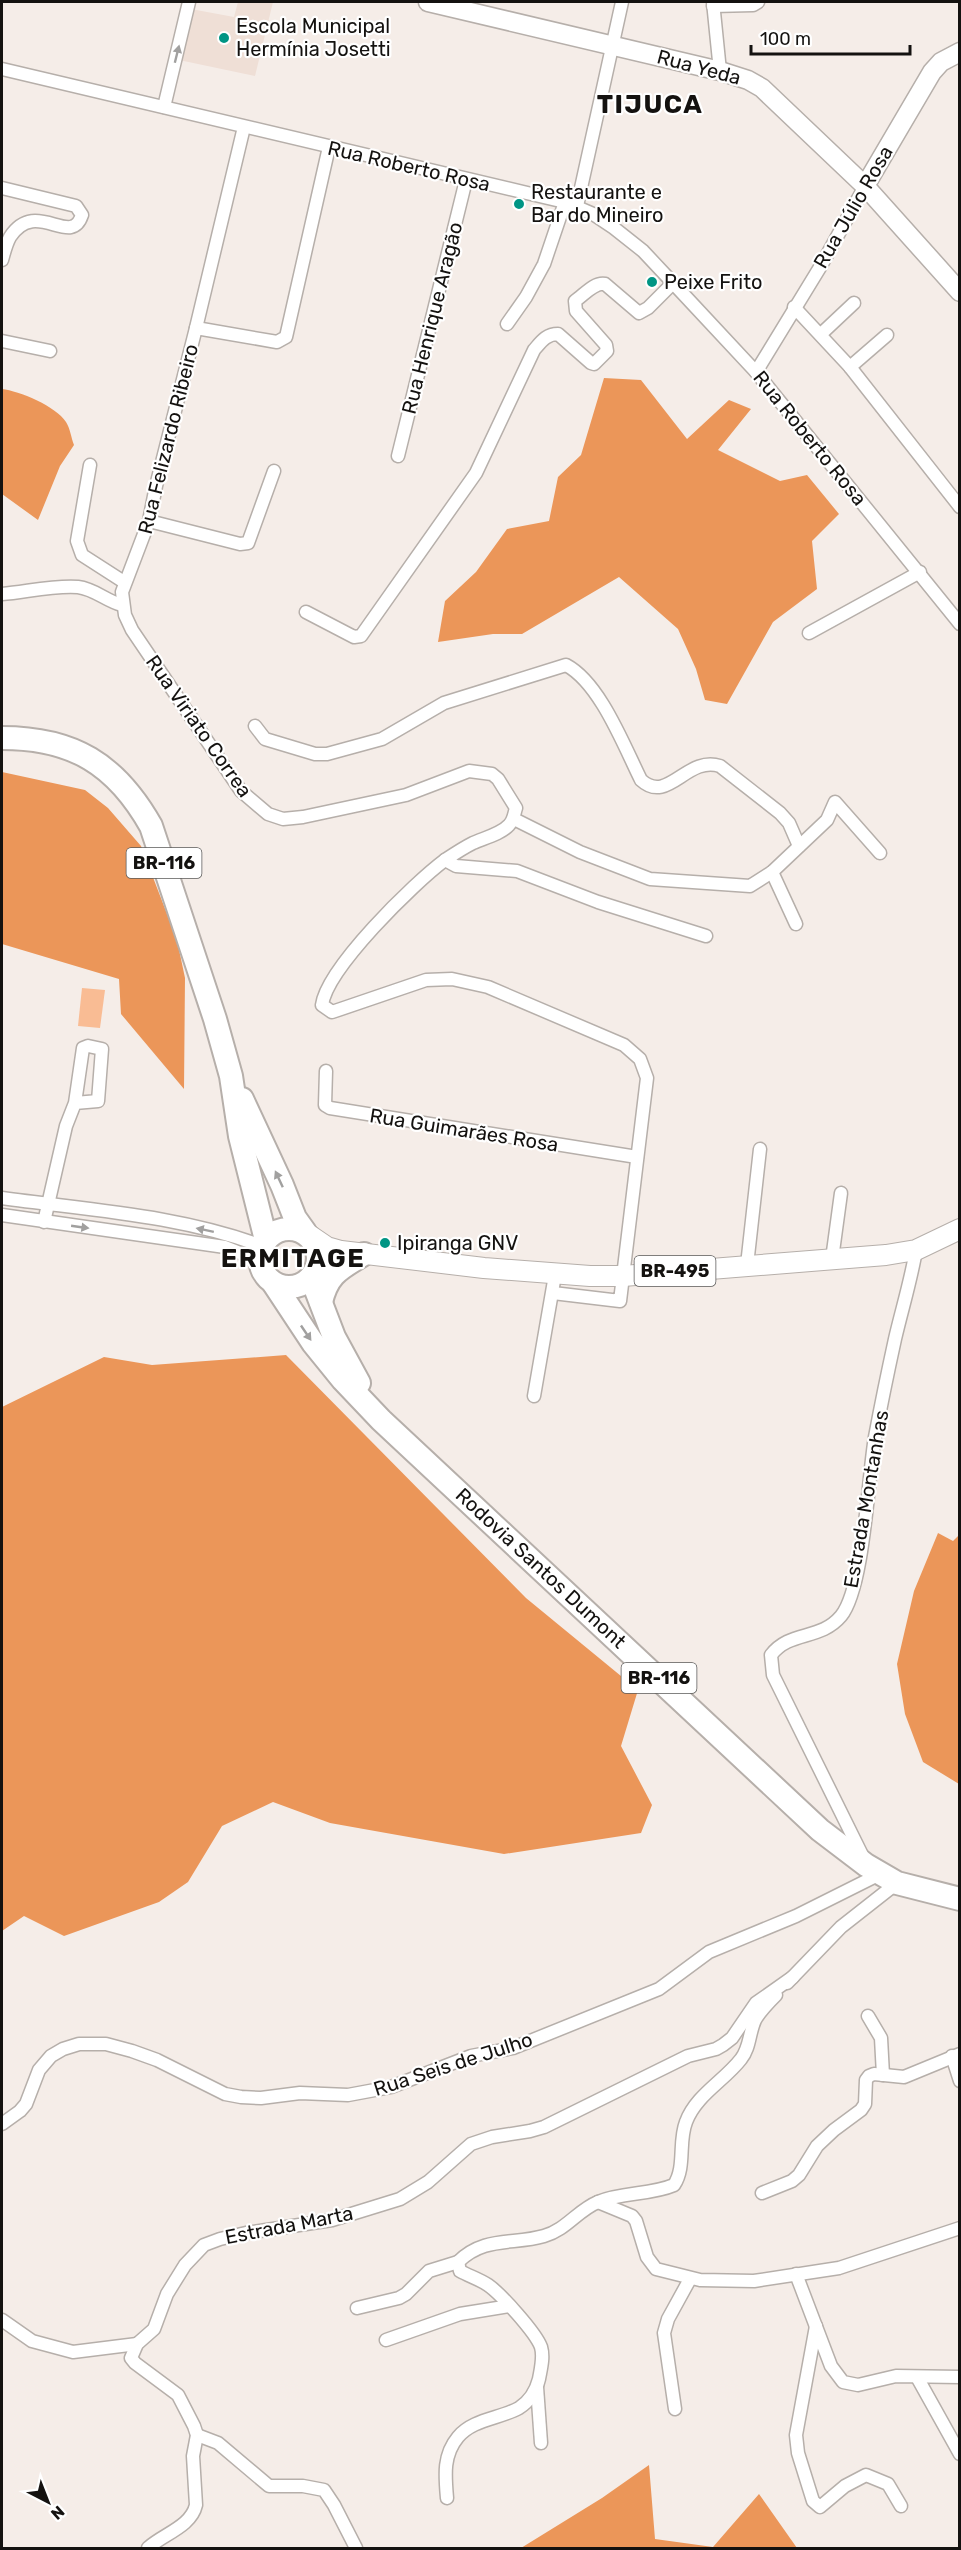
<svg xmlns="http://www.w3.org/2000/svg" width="961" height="2550" viewBox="0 0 961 2550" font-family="Rubik,sans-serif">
	<rect width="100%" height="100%" fill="#f5ede8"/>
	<!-- built -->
	<polygon fill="#efdfd6" points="238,2 273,2 255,76 179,60 191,9 234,17"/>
	<!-- green -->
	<polygon fill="#f9bc94" points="82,988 105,990 100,1028 78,1026"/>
	<!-- forest -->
	<g fill="#eb9659">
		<polygon points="604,378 641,380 687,439 729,400 751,409 718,450 780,481 807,475 839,514 812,541 817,589 773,622 727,704 705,700 696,669 678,629 619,577 522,634 493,634 438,642 445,601 476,572 507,529 549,521 558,477 581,455"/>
		<path d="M2 389C19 391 56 406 66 422 70 428 71 437 74 445L60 466 38 520 2 494Z"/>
		<polygon points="2,772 85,790 108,808 141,846 177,940 185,978 184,1089 121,1014 119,979 2,944"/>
		<polygon points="286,1355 526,1598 638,1690 621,1746 652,1805 641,1833 504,1854 330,1823 273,1802 222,1826 188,1882 159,1902 64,1936 24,1916 2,1931 2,1407 104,1357 152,1365"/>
		<polygon points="938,1533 953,1541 959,1535 959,1784 923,1762 905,1714 897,1664 914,1591"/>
		<polygon points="649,2465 655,2539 713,2547 759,2494 797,2548 521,2548 602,2498"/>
	</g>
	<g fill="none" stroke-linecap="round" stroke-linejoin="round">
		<!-- street casing -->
		<g stroke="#b6afaa" stroke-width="15">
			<g id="street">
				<polyline points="713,2 720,71"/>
				<polyline points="713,6 753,5 758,2"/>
				<polyline points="2,69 565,202 593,214 614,228 643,251 673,283 756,372 960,624"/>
				<polyline points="164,107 189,2"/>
				<path d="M329 147 286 337 277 342 196 328 156 486 149 521 122 592 125 615 132 630 241 791 268 814 283 819 303 817 406 795 469 771 492 774 498 779 516 808C514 814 514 820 509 825 501 834 484 838 473 843 463 848 454 854 445 860 414 883 327 968 322 1005L332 1012 426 980 452 979 488 987 624 1045 640 1059 647 1078 620 1301 553 1293"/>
				<path d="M2 188 76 206 82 215C71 249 36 197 10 237 6 244 4 253 2 260"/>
				<polyline points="577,206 622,2"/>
				<polyline points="794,307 850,367 960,507"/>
				<polyline points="507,324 526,297 544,264 565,202"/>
				<polyline points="196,328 244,127"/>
				<polyline points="821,334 854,303"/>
				<polyline points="2,341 50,351"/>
				<polyline points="850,367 887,335"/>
				<polyline points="756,372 822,264 865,186"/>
				<polyline points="398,456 466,180"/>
				<polyline points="90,465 77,541 82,555 124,582"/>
				<polyline points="149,521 240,544 248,543 274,471"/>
				<path d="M2 594C26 592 54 585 78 587 95 589 106 601 122 605"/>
				<path d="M306 612 354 637 361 636 476 473 534 350C541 342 546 334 558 334L591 363 594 364 607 351 606 345 576 311 575 301C584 295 594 282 605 284L639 313 648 308 673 283"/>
				<polyline points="809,633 920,572"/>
				<path d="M255 726 265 739 315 754H327L382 739 444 703 566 665C600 683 624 746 641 780 668 805 687 755 720 766L780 813 789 823 799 846"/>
				<polyline points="514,819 580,852 650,879 750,886 772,872 827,820 835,802 880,853"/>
				<polyline points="445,860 456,866 517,871 598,902 706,936"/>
				<polyline points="772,872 796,924"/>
				<polyline points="326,1071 325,1105 330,1108 637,1157"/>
				<path d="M2 1198C88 1210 179 1215 262 1246"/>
				<polyline points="2,1215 225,1247 258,1260"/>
				<polyline points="44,1222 66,1126 75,1103 83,1048 88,1046 102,1049 98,1101 75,1103"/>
				<polyline points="832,1259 841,1193"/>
				<polyline points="747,1265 760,1149"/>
				<polyline points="534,1396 555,1275"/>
				<path d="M864 1859 773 1675 771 1655C790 1630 820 1641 841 1616 864 1588 868 1477 875 1437 881 1405 888 1371 895 1339 902 1309 911 1280 916 1250"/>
				<polyline points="787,1983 841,1927 897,1883"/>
				<polyline points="868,2016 881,2038 883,2075"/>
				<polyline points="952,2056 960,2081"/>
				<polyline points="2,2124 20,2111 26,2104 39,2070 51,2056 63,2049 79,2044 106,2044 132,2051 157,2060 225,2094 241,2097 261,2098 300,2093 348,2095 391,2087 471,2056 513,2048 659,1989 709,1952 796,1916 880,1874"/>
				<polyline points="762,2193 792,2181 799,2175 817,2146 834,2130 861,2110 865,2104 866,2080 869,2076 874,2074 904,2077 960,2054"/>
				<polyline points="598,2202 632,2216 636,2221 647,2257 656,2269 700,2280 754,2281 839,2268 960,2228"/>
				<path d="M458 2262C484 2236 513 2245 544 2236 566 2230 578 2210 598 2202 622 2192 651 2195 674 2185 686 2167 678 2142 686 2122 696 2095 724 2081 741 2059 750 2048 749 2033 755 2020 760 2011 768 2003 776 1995"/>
				<polyline points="796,2274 831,2366 843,2382 858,2385 896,2376 960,2377"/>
				<polyline points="357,2308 399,2298 406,2294 429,2271 458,2262"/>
				<polyline points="2,2320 32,2341 73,2352 137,2344"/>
				<polyline points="816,2326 796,2435 798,2453 813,2501 820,2507 845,2486 866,2475 888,2484 901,2506"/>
				<polyline points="386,2340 460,2314 510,2306"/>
				<polyline points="917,2377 960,2454"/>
				<polyline points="537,2387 541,2443"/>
				<polyline points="675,2409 664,2333 668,2319 690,2279"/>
				<polyline points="197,2435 218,2443 269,2486 303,2486 324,2490 334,2505 356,2548"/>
				<path d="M447 2498C445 2475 443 2455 458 2437 473 2419 499 2419 519 2408 530 2401 536 2391 539 2379 541 2368 544 2357 541 2347 536 2333 501 2294 488 2285 479 2279 469 2276 460 2271L458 2262"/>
				<path d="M148 2548C163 2534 191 2527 196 2505L193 2456 197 2435 194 2426 178 2395 135 2363 131 2358 137 2344 154 2329 167 2294 185 2265 204 2245 220 2239 246 2233 332 2220 400 2199 428 2182 471 2144 492 2137 530 2131 544 2127 688 2056 716 2049 723 2045 732 2038 756 2003 793 1977"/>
			</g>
		</g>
		<!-- secondary casing -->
		<g stroke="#b6afaa" stroke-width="21">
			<g id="secondary">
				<polyline points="428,2 720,71 748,80 762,88 865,186 960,292"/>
				<polyline points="865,186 932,72 941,62 960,52"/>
			</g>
		</g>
		<!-- primary casing -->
		<g stroke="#b6afaa" stroke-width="22">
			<polyline id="primary" points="305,1232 327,1247 341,1251 484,1268 590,1276 623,1276 886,1255 916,1250 960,1229"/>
		</g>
		<!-- highway casing -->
		<g stroke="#b6afaa" stroke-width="26">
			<g id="highway">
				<path d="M2 738C73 738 116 764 151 826L215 1019 231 1076 240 1136 266 1240"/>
				<polyline points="242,1099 282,1185 295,1218 305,1232"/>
				<circle cx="289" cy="1258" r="29"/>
				<polyline points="311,1277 334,1337 359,1383"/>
				<polyline points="274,1284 313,1343 343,1380 381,1420 820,1830 866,1865 897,1883 960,1899"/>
				<path d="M321 1302C328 1273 340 1269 364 1254"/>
			</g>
		</g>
		<!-- street -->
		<use href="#street" stroke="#fff" stroke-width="12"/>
		<!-- secondary -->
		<use href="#secondary" stroke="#fff" stroke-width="18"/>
		<!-- primary -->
		<use href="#primary" stroke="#fff" stroke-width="20"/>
		<!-- highway -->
		<use href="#highway" stroke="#fff" stroke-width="22"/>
	</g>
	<!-- one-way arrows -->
	<defs><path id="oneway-solid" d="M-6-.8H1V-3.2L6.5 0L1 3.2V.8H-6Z" transform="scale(1.5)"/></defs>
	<g fill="#a1a09f">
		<use href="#oneway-solid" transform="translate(177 54) rotate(-76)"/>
		<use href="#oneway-solid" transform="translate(279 1179) rotate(-115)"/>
		<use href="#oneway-solid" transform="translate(80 1227) rotate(8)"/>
		<use href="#oneway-solid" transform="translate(205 1230) rotate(-168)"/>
		<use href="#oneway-solid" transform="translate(306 1333) rotate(56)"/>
	</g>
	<!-- markers -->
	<g fill="#009584" stroke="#fff" stroke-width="2">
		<circle cx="224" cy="38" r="6"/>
		<circle cx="519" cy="204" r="6"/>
		<circle cx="652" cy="282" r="6"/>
		<circle cx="385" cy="1243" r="6"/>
	</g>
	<g text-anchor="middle" stroke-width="4.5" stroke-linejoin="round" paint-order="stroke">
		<!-- shield labels -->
		<g fill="#fff" stroke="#5a5958" stroke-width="1.5">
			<rect x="126.5" y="848" width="75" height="30" rx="4.5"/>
			<rect x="634.5" y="1256" width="81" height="30" rx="4.5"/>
			<rect x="621.5" y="1663" width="75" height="30" rx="4.5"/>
		</g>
		<g font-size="18" font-weight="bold" fill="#141210">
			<text x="164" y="869">BR-116</text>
			<text x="675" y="1277">BR-495</text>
			<text x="659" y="1684">BR-116</text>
		</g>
		<!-- poi labels -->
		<g font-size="20" fill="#141210" stroke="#fff" text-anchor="start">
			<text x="236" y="33">Escola Municipal<tspan x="236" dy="23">Hermínia Josetti</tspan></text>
			<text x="531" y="199">Restaurante e<tspan x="531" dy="23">Bar do Mineiro</tspan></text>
			<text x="664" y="289">Peixe Frito</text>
			<text x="397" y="1250">Ipiranga GNV</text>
		</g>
		<!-- street labels -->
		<g font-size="20" fill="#141210" stroke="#fff">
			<text transform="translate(699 67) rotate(15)" y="7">Rua Yeda</text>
			<text transform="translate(409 166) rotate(13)" y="7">Rua Roberto Rosa</text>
			<text transform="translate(853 207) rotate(-60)" y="7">Rua Júlio Rosa</text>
			<text transform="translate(432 318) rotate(-76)" y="7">Rua Henrique Aragão</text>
			<text transform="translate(810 438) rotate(51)" y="7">Rua Roberto Rosa</text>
			<text transform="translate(168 439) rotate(-76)" y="7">Rua Felizardo Ribeiro</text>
			<text transform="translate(199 726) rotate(55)" y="7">Rua Viriato Correa</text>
			<text transform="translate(464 1130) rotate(9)" y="7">Rua Guimarães Rosa</text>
			<text transform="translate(866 1499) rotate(-80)" y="7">Estrada Montanhas</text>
			<text transform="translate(541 1568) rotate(43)" y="7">Rodovia Santos Dumont</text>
			<text transform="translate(453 2064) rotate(-18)" y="7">Rua Seis de Julho</text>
			<text transform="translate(289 2225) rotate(-11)" y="7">Estrada Marta</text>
		</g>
		<!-- district labels -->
		<g font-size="26" font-weight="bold" letter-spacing="1.5" fill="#141210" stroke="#fff">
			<text x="650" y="113">TIJUCA</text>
			<text x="293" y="1267">ERMITAGE</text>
		</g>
	</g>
	<!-- border -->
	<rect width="961" height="2550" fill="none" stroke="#141210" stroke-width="6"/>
	<!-- north arrow -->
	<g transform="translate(48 2502) rotate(138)" stroke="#ffffff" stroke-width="4.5" paint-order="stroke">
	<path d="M0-4.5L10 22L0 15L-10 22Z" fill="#141210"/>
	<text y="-9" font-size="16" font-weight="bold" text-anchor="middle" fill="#141210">N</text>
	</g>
	<!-- scale -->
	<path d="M751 45v9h159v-9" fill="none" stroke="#141210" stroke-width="3"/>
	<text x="760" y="45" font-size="18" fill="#141210" stroke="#ffffff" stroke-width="4.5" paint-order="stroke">100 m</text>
</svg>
